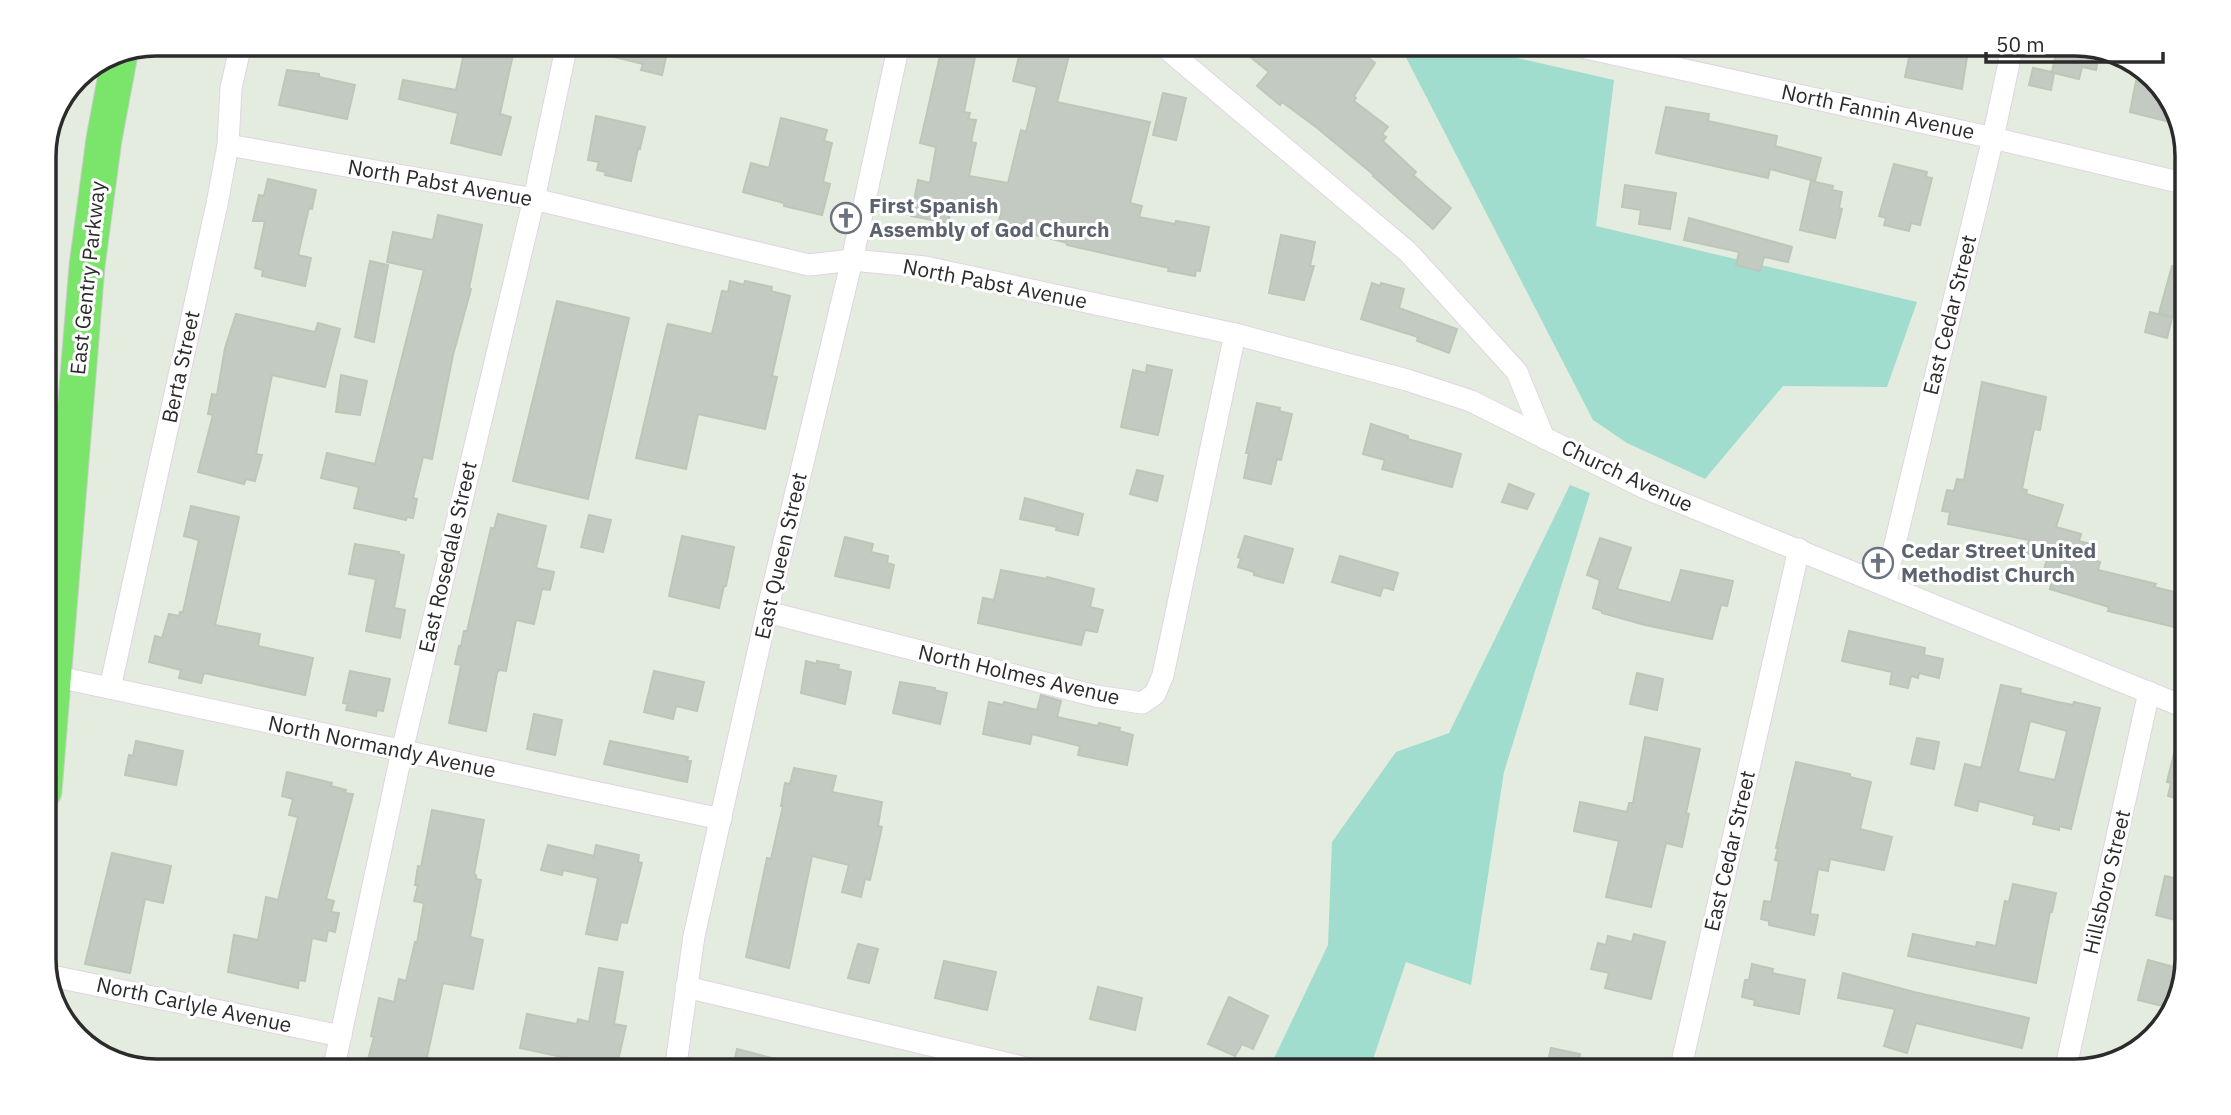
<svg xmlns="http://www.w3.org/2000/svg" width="2231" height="1115" viewBox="0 0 2231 1115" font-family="'IBM Plex Sans',sans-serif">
	<rect width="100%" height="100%" fill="#e3ecdf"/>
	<!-- green -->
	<g fill="#a0ddcf">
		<polygon points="1399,44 1455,44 1614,80 1596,226 1917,302 1887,387 1783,386 1705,479 1627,443 1593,420"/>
		<polygon points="1570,485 1590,493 1504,772 1471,985 1406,962 1369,1071 1268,1071 1328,945 1332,842 1396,752 1449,733"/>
	</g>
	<!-- building -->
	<g fill="#c3cac1" stroke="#bcc7b8" stroke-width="2" fill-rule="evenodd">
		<polygon points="466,44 482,44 514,50 500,114 511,117 501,155 451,143 458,113 399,99 403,80 456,90"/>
		<polygon points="591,44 669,44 662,75 641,70 643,64 590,51"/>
		<polygon points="1022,44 1072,44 1057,102 1150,122 1130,203 1142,206 1139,217 1175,224 1176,221 1209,227 1200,271 1196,270 1195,276 1168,271 1169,268 1067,245 1067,243 1056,240 998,226 1001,212 952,203 948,223 911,216 918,180 930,183 936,147 920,143 942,47 948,48 949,46 976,52 964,112 970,113 968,119 976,120 971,142 976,143 969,176 1008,183 1021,130 1026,132 1037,87 1013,81"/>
		<polygon points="1234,44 1352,44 1375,63 1354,96 1356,98 1354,101 1388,127 1382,134 1386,137 1383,141 1416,172 1413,175 1451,208 1433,229 1373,176 1374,175 1316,127 1282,102 1280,105 1257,86 1269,72"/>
		<polygon points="1923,44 1969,44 1962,89 1905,77 1910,53 1917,54 1918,49 1922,50"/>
		<polygon points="2058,44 2075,44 2100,50 2096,70 2082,67 2079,79 2054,73 2051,90 2029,85 2033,68 2052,72"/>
		<polygon points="287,70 319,74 319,77 355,85 347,119 279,105"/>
		<polygon points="2136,81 2160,86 2168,93 2178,124 2130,112"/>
		<polygon points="1163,93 1186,98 1176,140 1153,135"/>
		<polygon points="1666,107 1709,114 1708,121 1777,136 1775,146 1821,158 1815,181 1770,169 1768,178 1656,153"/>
		<polygon points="596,116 645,127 640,149 638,148 631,181 605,175 606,172 597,170 599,162 588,160"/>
		<polygon points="781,118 827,130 824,141 832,143 823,182 830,184 822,215 784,206 784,203 743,192 751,163 769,168"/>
		<polygon points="1894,164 1927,172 1926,177 1932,178 1920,225 1911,223 1909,231 1884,225 1886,218 1879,216"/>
		<polygon points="268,179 316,190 312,209 309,208 298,255 311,258 305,286 262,276 263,270 255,268 265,221 253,221 259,195 264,196"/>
		<polygon points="1811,181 1833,186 1832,190 1842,192 1839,208 1842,209 1835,238 1800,230"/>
		<polygon points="1625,185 1676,193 1670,229 1639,224 1641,210 1622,207"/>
		<polygon points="438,215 482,225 469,288 471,289 453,355 432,459 423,457 413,498 417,499 413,518 407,517 406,520 354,508 359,487 321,478 327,453 375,464 424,270 387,262 393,232 433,240"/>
		<polygon points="1689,218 1792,247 1788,262 1764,257 1760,271 1736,265 1739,252 1684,240"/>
		<polygon points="1281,235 1315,242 1310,266 1314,266 1304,300 1269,293"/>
		<polygon points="370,261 388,265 374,342 355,337"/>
		<polygon points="2172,266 2187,271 2187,320 2159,313"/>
		<polygon points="730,281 744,285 745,281 772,287 771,291 790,296 772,376 777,377 765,429 698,414 686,469 636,458 667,326 668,324 712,334 722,291 728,292"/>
		<polygon points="1372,283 1380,286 1381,283 1404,289 1399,308 1457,329 1449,353 1417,341 1418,337 1361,319"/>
		<polygon points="557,301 629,318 588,499 513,481"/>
		<polygon points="2150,312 2172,318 2167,338 2145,332"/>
		<polygon points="236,314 315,332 318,323 340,329 325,387 272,375 256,454 262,455 255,481 246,479 244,484 198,472 213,415 208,414 212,394 217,395 225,348"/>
		<polygon points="1147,365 1172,370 1158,435 1121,427 1133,370 1146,373"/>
		<polygon points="341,375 367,381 360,415 336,412"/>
		<polygon points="1982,382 2046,397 2040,430 2034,429 2022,489 2027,490 2026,494 2063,505 2056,527 2081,534 2079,541 2094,545 2090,559 2100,562 2098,570 2156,584 2154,587 2187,595 2187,630 2108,611 2109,607 2050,589 2053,576 2043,573 2047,559 2025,553 2029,540 1948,524 1950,512 1942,511 1947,490 1954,491 1957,479 1964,480"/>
		<polygon points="1257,403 1280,408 1279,411 1292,414 1281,460 1277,459 1271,484 1244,478 1249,453 1246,453"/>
		<polygon points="1371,424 1408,436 1408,439 1461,454 1452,487 1382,469 1385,460 1363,454"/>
		<polygon points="1137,470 1163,476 1157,501 1130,494"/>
		<polygon points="1509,484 1534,494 1527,509 1502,502"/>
		<polygon points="1025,498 1083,514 1078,535 1056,530 1057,527 1020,519"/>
		<polygon points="191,506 239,517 215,625 260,634 258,646 313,658 305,695 204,673 201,683 179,678 181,670 149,662 155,636 162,638 169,614 179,616 180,612 183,612 199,540 184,536"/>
		<polygon points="498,514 546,526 536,568 554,572 550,590 542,589 534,624 516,620 506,671 499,670 497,673 486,731 449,723 461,665 455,664 459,646 461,646 464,631 467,631 491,528 494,529"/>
		<polygon points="589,515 611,520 603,552 581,547"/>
		<polygon points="682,536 734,547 726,586 724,586 719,608 669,596"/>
		<polygon points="1245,536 1293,549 1283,583 1254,575 1254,572 1238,567 1241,558 1238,557"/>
		<polygon points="845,537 873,544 871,552 888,556 887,563 894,565 889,588 835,576"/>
		<polygon points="1600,538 1631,548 1617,589 1671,603 1681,570 1733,581 1727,606 1721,605 1712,639 1645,625 1602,613 1602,611 1593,608 1600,580 1587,575"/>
		<polygon points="355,544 399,552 398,554 404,555 394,608 405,610 400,638 366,631 376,579 349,574"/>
		<polygon points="1340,556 1398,573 1393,590 1383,587 1380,596 1332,582"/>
		<polygon points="1001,570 1047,579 1047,577 1094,589 1090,607 1103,610 1097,632 1085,630 1081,645 978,623 983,598 994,600"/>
		<polygon points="1849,631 1925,648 1924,655 1943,659 1939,678 1919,673 1918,678 1911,676 1908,688 1890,684 1892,672 1842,661"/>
		<polygon points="806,661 817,664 817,661 839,665 838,669 851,672 845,704 801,693"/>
		<polygon points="350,671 390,679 383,711 377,710 376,716 346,710 348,704 343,703"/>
		<polygon points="654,671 704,682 697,711 676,706 673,719 644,712"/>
		<polygon points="1637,673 1663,679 1657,710 1630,704"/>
		<polygon points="900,682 935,688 934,690 947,693 940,724 893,713"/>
		<path d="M2001 685 2021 689 2020 693 2058 702 2073 705 2074 702 2100 708 2071 829 2059 826V830L2033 824 2035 816 1979 801 1977 811 1955 805 1965 764 1981 768ZM2030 721 2067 731 2055 780 2018 772Z"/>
		<polygon points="1041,695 1061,701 1057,717 1098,726 1099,723 1120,728 1119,731 1133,735 1127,765 1078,755 1080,746 1032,734 1030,744 983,734 989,702 1003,705 1004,702 1037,710"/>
		<polygon points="534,714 562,720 555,755 527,749"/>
		<polygon points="2180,729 2187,730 2187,801 2168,796 2171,783 2167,782"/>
		<polygon points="1645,737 1700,749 1686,813 1689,814 1682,847 1666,843 1651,907 1606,897 1619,841 1574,831 1580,802 1627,812 1629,803 1633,803"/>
		<polygon points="1917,738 1939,742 1934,769 1911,764"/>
		<polygon points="136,741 183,751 176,785 125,775 129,755 133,756"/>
		<polygon points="610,741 688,757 687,761 691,761 687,782 604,764"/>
		<polygon points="1796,762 1850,774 1850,777 1871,782 1860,829 1892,837 1884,870 1830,859 1828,871 1818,869 1810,914 1818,915 1814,935 1769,925 1769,921 1761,919 1764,901 1771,902 1779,861 1775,860 1778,848 1776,848"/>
		<polygon points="794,768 836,776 832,792 882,802 878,826 882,827 870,880 865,879 861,897 842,892 849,865 812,856 789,968 746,957 767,858 771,859 783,806 781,806 785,783 790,784"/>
		<polygon points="287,772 332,783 331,786 346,790 345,793 353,794 326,899 334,901 331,912 339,913 335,932 328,930 326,941 312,938 305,981 299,980 298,988 228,972 234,935 258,940 266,897 278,900 298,817 289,815 293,799 282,796"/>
		<polygon points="432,810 484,820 474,874 476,875 476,879 481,880 470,937 483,940 473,989 443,983 424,1071 365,1071 374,1037 371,1036 379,998 394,1002 399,979 406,981 415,942 417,943 424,903 414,901 418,885 415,885 418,866 421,867"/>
		<polygon points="548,845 594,856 596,845 639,855 638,862 642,863 627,923 621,922 617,940 586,934 598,878 563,870 562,875 541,870"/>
		<polygon points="112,853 171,866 163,903 145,899 130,973 85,964"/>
		<polygon points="2165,876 2187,881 2187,923 2156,915"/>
		<polygon points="2013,884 2056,893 2052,912 2050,912 2036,983 1908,956 1913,934 1976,947 1977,942 1996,946 2005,901 2009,902"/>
		<polygon points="1634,934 1665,942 1651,999 1605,988 1609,973 1591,969 1598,943 1606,945 1608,936 1632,942"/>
		<polygon points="858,944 878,949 869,983 848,978"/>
		<polygon points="2148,960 2185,970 2175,1009 2138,1000"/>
		<polygon points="944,961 996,972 987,1010 935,998"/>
		<polygon points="1752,964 1773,969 1772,973 1805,980 1799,1014 1754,1005 1755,1000 1742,997 1745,980 1749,980"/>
		<polygon points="599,968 623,972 614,1024 626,1026 617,1065 610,1063 609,1067 520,1048 527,1014 577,1024 578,1019 589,1022"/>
		<polygon points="1843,973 1914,992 2029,1018 2022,1048 1916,1023 1907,1053 1884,1046 1895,1009 1838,998"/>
		<polygon points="1098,987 1142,998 1135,1030 1090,1019"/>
		<polygon points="1229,997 1268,1016 1253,1049 1242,1044 1235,1056 1208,1044"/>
		<polygon points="1551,1048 1580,1054 1577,1071 1546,1071"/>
		<polygon points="737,1049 799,1065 798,1071 732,1071"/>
	</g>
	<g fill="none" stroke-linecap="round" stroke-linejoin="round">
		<!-- street casing -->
		<g stroke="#e1d4e2" stroke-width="23">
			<g id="street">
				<polyline points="1161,44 1408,252 1517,372 1544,438"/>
				<polyline points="1568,44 1993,138 2187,184"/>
				<polyline points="228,145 534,199 809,265 852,260 925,267 1235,334 1407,380 1471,401 1645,488 2187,708"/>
				<polyline points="1885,585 1993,138 2013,44"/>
				<polyline points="767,612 1096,696 1142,703 1155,694 1163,675 1235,334"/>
				<polyline points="44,674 721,819"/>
				<polyline points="110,688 217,204 228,145 231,88 241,44"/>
				<polyline points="47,975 341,1036"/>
				<polyline points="686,987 1039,1071"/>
				<polyline points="333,1071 402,751 534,199 567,44"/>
				<polyline points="675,1071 694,936 767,612 852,260 899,44"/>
				<polyline points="1680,1071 1799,549"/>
				<polyline points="2065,1071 2149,692"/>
			</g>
		</g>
		<!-- primary casing -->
		<g stroke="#ccc" stroke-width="37">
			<polyline id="primary" points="44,791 87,266 104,139 119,59"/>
		</g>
		<!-- street -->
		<use href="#street" stroke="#fff" stroke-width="21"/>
		<!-- primary -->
		<use href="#primary" stroke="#7be56b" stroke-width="35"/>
	</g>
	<!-- icons -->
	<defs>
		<g id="church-ring" transform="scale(1.575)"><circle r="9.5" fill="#fff" stroke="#6b7280" stroke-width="1.5"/><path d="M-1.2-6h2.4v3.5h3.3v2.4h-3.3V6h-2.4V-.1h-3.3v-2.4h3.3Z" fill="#6b7280"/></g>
	</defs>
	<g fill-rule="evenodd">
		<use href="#church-ring" x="846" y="218"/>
		<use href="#church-ring" x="1878" y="563"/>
	</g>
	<g text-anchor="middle" stroke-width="6" stroke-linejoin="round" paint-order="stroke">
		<!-- street labels -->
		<g font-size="21" fill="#2b2b2b" stroke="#fff">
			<text transform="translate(1878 112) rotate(12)" y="7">North Fannin Avenue</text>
			<text transform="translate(440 183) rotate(10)" y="7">North Pabst Avenue</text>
			<text transform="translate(88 278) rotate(-84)" y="7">East Gentry Parkway</text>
			<text transform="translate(995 284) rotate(11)" y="7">North Pabst Avenue</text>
			<text transform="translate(1950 315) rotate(-76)" y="7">East Cedar Street</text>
			<text transform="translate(181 367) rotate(-78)" y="7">Berta Street</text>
			<text transform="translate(1627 476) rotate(25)" y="7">Church Avenue</text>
			<text transform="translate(781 556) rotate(-77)" y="7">East Queen Street</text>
			<text transform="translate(448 557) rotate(-77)" y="7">East Rosedale Street</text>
			<text transform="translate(1019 675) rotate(13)" y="7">North Holmes Avenue</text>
			<text transform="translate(382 747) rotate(12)" y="7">North Normandy Avenue</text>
			<text transform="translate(1730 851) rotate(-77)" y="7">East Cedar Street</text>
			<text transform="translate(2107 882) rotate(-77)" y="7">Hillsboro Street</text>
			<text transform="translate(194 1005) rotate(12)" y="7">North Carlyle Avenue</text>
		</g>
		<!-- worship labels -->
		<g font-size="21" font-weight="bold" fill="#5b616d" stroke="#fff" text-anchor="start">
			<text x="869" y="213">First Spanish<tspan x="869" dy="24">Assembly of God Church</tspan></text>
			<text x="1901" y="558">Cedar Street United<tspan x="1901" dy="24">Methodist Church</tspan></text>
		</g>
	</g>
	<!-- crop -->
	<path d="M0 0H2231V1115H0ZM156 56H2075A100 100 0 0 1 2175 156V959A100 100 0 0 1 2075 1059H156A100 100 0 0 1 56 959V156A100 100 0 0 1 156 56Z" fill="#fff" fill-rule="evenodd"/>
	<path fill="none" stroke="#2b2b2b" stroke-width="3.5" d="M156 56H2075A100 100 0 0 1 2175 156V959A100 100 0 0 1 2075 1059H156A100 100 0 0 1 56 959V156A100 100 0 0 1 156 56Z"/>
	<!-- scale -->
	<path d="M1986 52v10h177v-10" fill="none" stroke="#2b2b2b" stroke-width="3.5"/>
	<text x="1996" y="52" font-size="21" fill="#2b2b2b" stroke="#ffffff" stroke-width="5" paint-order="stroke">50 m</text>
</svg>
